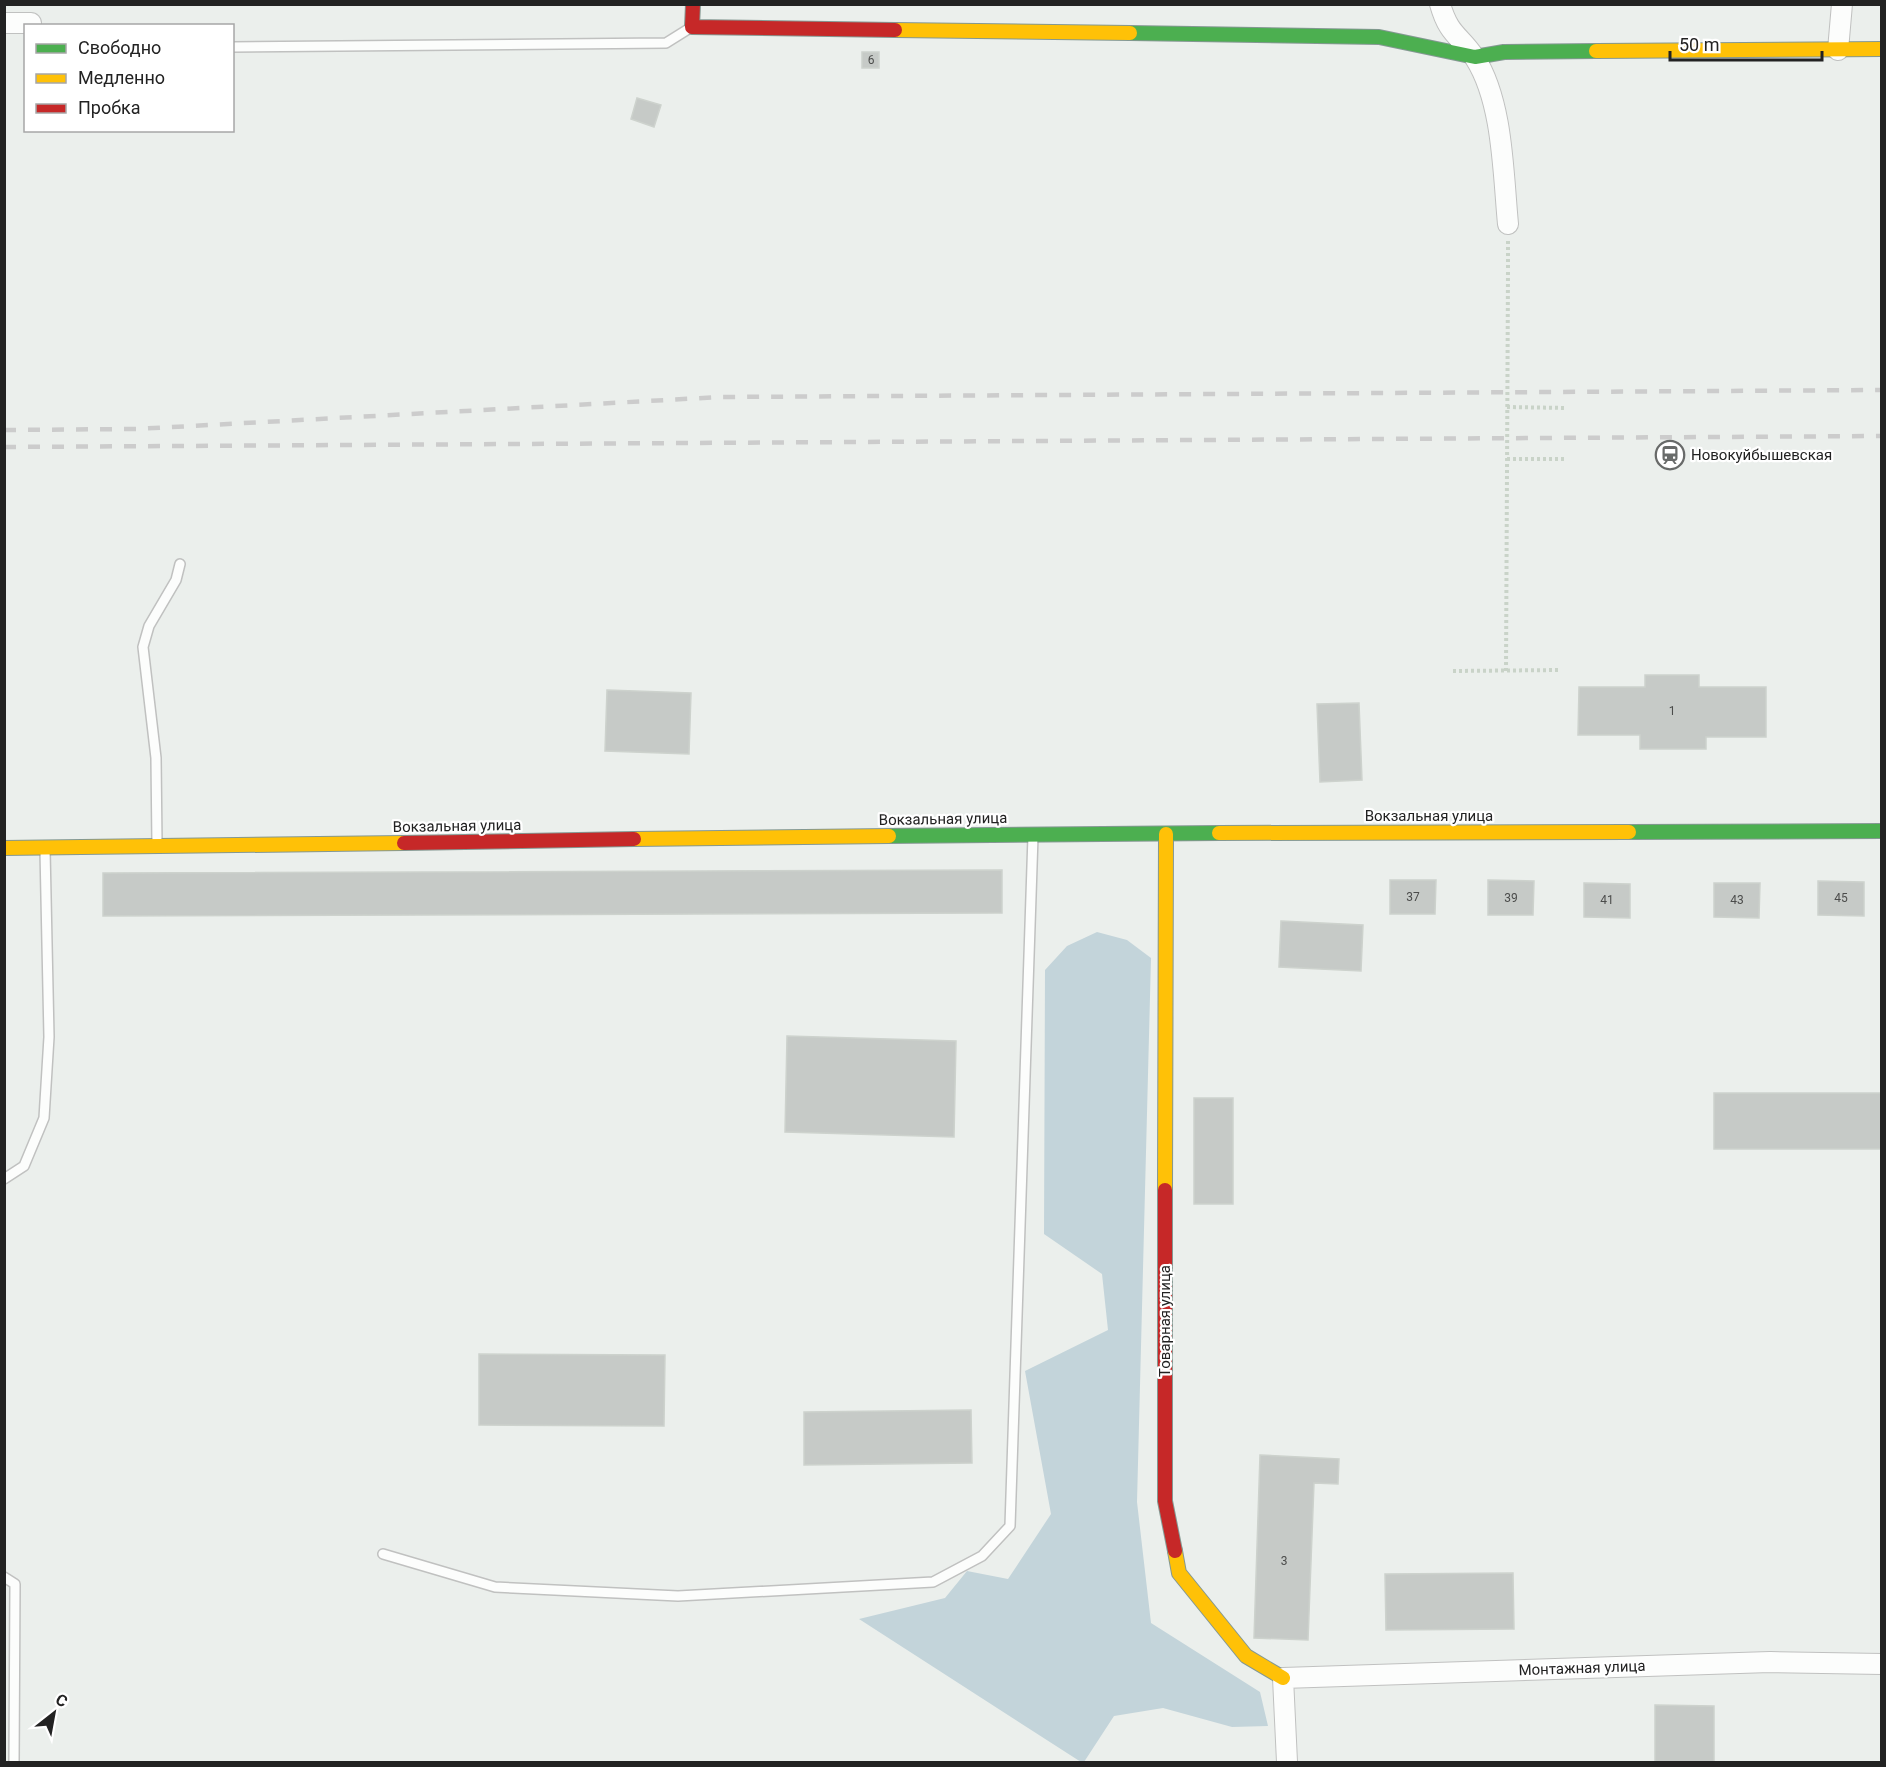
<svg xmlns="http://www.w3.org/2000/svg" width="1886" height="1767" viewBox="0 0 1886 1767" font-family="Roboto,sans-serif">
	<rect width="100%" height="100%" fill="#ebefec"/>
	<!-- forest -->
	<polygon fill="#c3d4da" points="1097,932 1127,940 1151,958 1137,1502 1151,1623 1260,1692 1268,1726 1232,1727 1163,1708 1114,1716 1084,1762 1081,1762 859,1619 945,1598 967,1571 1008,1579 1051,1514 1025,1371 1108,1330 1102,1274 1044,1234 1045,970 1067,946"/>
	<!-- building -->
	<g fill="#c6cac7" stroke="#cdd2cd" stroke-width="1.5">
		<rect x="862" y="52" width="17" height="16"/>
		<polygon points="637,98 661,105 654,127 631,119"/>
		<polygon points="1645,675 1699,675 1699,687 1766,687 1766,737 1706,737 1706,749 1640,749 1640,735 1578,735 1579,687 1645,687"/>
		<polygon points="607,690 691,693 689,754 605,751"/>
		<polygon points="1359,703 1362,780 1320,782 1317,704"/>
		<polygon points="1002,870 1002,913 103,916 103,873"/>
		<polygon points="1390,880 1436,880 1435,914 1390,914"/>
		<polygon points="1488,880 1534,881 1533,915 1488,915"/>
		<polygon points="1818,881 1864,882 1864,916 1818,915"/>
		<polygon points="1584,883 1630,884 1630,918 1584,917"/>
		<polygon points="1714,883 1760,883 1759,918 1714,917"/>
		<polygon points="1281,921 1363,925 1361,971 1279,967"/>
		<polygon points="787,1036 956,1041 954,1137 785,1132"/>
		<rect x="1714" y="1093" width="167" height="56"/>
		<rect x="1194" y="1098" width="39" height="106"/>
		<polygon points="479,1354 665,1355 664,1426 479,1425"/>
		<polygon points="971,1410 972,1463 804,1465 804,1412"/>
		<polygon points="1260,1455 1339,1459 1338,1484 1314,1483 1308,1640 1254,1638"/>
		<polygon points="1513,1573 1514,1629 1386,1630 1385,1574"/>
		<polygon points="1655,1705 1714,1706 1714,1762 1655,1762"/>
	</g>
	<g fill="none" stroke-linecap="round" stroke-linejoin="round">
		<!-- lane casing -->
		<g stroke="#c0c1c0" stroke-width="12">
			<g id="lane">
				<polyline points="232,47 666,43 690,28"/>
				<polyline points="157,844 156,758 143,647 149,626 176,580 180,564"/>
				<polyline points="4,1179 24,1166 44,1118 49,1037 45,850"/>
				<polyline points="383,1554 495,1587 678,1596 933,1582 982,1556 1010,1526 1033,836"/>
				<polyline points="4,1577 15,1584 14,1762"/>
			</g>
		</g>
		<!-- street casing -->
		<g stroke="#c0c1c0" stroke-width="22">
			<g id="street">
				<path d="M1440 4C1449 36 1460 35 1475 58 1503 102 1503 172 1508 224"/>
				<polyline points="4,23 31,23"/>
				<polyline points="1838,50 1842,4"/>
				<polyline points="1287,1762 1283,1678 1770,1662 1882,1664"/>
			</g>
		</g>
		<!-- fast casing -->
		<g stroke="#849892" stroke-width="16">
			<g id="fast">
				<polyline points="1130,33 1379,37 1475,57 1504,52 1596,51"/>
				<polyline points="1629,832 1882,831"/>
				<polyline points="889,836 1219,833"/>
			</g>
		</g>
		<!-- slow casing -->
		<g stroke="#849892" stroke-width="16">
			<g id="slow">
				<polyline points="895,30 1130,33"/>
				<polyline points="1596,51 1882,49"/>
				<polyline points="1219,833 1629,832"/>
				<polyline points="634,839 889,836"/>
				<polyline points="4,848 404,843"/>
				<polyline points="1165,1190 1166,834"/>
				<polyline points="1175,1551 1179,1573 1246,1656 1283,1678"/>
			</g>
		</g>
		<!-- jam casing -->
		<g stroke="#849892" stroke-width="16">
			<g id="jam">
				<polyline points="693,4 692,27 895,30"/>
				<polyline points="404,843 634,839"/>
				<polyline points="1165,1190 1165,1501 1175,1551"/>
			</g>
		</g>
		<!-- path -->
		<g stroke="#c9d3c8" stroke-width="4" stroke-dasharray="3 3" stroke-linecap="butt">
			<polyline points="1508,241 1508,270"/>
			<polyline points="1507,407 1567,408"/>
			<polyline points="1507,459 1565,459"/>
			<polyline points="1453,671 1561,670"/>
		</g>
		<!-- lane -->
		<use href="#lane" stroke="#fcfdfc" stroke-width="9"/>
		<!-- street -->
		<use href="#street" stroke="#fcfdfc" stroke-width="20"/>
		<!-- fast -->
		<use href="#fast" stroke="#4caf50" stroke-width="14"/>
		<!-- slow -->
		<use href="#slow" stroke="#ffc107" stroke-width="14"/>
		<!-- jam -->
		<use href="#jam" stroke="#c62828" stroke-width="14"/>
		<!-- rail -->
		<g stroke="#ccc" stroke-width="4.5" stroke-dasharray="12 12" stroke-linecap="butt">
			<polyline points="4,430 136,429 721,397 1882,390"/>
			<polyline points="4,447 1882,436"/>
		</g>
		<!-- path-bridge -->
		<polyline stroke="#c9d3c8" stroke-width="4" stroke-dasharray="3 3" stroke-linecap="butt" points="1506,671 1508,270"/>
	</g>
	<!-- icons -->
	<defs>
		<g id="station-ring" transform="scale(1.5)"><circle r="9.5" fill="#fff" stroke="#686a69" stroke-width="1.5"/><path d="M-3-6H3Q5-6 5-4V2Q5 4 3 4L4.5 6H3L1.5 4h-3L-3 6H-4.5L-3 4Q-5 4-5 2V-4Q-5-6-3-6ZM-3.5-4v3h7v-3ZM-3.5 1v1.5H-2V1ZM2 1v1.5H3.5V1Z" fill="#686a69"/></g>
	</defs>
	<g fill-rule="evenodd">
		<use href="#station-ring" x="1670" y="455"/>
	</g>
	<g text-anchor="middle" stroke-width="4.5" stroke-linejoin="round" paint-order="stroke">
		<!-- number labels -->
		<g font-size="12" fill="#4b4c4b">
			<text x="871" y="64">6</text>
			<text x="1672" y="715">1</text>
			<text x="1413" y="901">37</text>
			<text x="1511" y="902">39</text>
			<text x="1841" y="902">45</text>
			<text x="1607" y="904">41</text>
			<text x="1737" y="904">43</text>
			<text x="1284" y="1565">3</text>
		</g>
		<!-- poi labels -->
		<g font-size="15" fill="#222" stroke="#fff" text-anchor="start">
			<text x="1691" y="460">Новокуйбышевская</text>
		</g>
		<!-- street labels -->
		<g font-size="15" fill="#222" stroke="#fff">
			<text x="1429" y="821">Вокзальная улица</text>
			<text transform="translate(943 819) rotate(-1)" y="5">Вокзальная улица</text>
			<text transform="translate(457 826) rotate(-1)" y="5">Вокзальная улица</text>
			<text transform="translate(1165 1321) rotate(-90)" y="5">Товарная улица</text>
			<text transform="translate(1582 1668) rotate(-2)" y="5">Монтажная улица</text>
		</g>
	</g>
	<!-- border -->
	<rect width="1886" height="1767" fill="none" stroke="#222222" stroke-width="12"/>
	<!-- legend -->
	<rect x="24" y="24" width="210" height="108" fill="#ffffff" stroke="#a7a7a7" stroke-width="1.5"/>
	<rect x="36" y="44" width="30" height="9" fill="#4caf50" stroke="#a7a7a7" stroke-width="1.5"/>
	<text x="78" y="54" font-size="18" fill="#222222">Свободно</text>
	<rect x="36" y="74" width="30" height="9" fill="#ffc107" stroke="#a7a7a7" stroke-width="1.5"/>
	<text x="78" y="84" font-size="18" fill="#222222">Медленно</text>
	<rect x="36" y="104" width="30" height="9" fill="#c62828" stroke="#a7a7a7" stroke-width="1.5"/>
	<text x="78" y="114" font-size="18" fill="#222222">Пробка</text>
	<!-- north arrow -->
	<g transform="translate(54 1713) rotate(31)" stroke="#ffffff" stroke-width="4.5" paint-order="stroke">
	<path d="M0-4.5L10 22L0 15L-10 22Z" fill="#222222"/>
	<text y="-9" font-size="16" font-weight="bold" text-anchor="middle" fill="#222222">С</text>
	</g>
	<!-- scale -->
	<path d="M1670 51v9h152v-9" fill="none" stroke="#222222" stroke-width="3"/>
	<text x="1679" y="51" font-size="18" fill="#222222" stroke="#ffffff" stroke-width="4.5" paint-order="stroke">50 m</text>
</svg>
